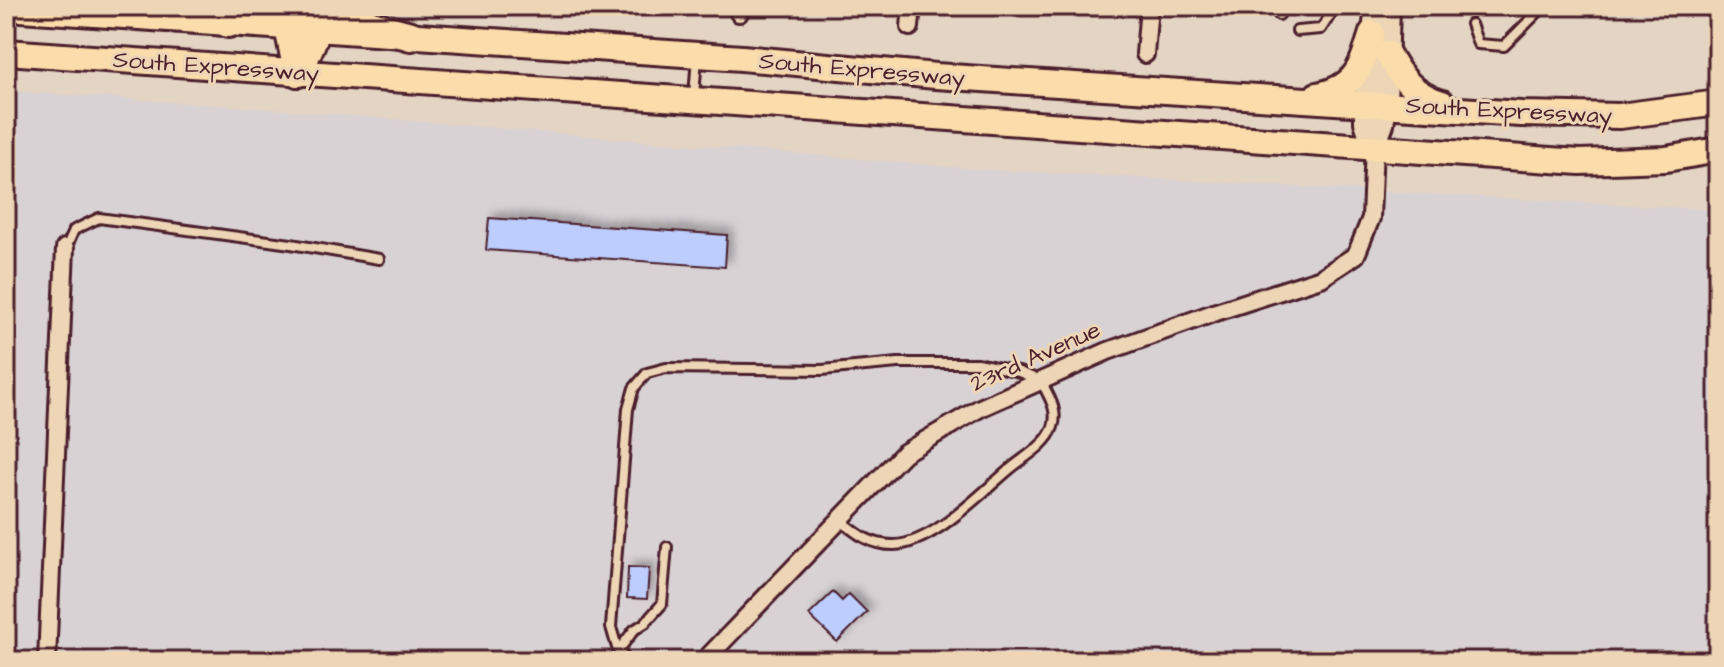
<svg xmlns="http://www.w3.org/2000/svg" width="1724" height="667" viewBox="0 0 1724 667" font-family="'Architects Daughter',sans-serif">
	<defs>
		<filter id="shadow"><feDropShadow dx="6" dy="-6" stdDeviation="4" flood-color="#0004"/></filter>
	</defs>
	<rect width="100%" height="100%" fill="#e3d4c4"/>
	<filter id="ink" filterUnits="userSpaceOnUse"><feTurbulence type="fractalNoise" baseFrequency=".0125" numOctaves="2"/><feDisplacementMap in="SourceGraphic" scale="16" xChannelSelector="R" yChannelSelector="G"/><feConvolveMatrix kernelMatrix="1 2 1 2 8 2 1 2 1" color-interpolation-filters="sRGB"/></filter>
	<g filter="url(#ink)">
		<!-- built -->
		<polygon fill="#d8d2d5" points="6,91 272,109 974,169 1718,210 1718,661 6,661"/>
		<!-- building -->
		<g fill="#bdcefe" stroke="#4a1f2b" stroke-width="2" filter="url(#shadow)">
			<polygon points="489,218 727,235 725,267 486,250"/>
			<polygon points="628,567 649,568 647,599 627,598"/>
			<polygon points="833,592 842,601 849,594 867,612 837,642 809,615"/>
		</g>
		<g fill="none" stroke-linecap="round" stroke-linejoin="round">
			<!-- lane casing -->
			<g stroke="#4a1f2b" stroke-width="14">
				<g id="lane">
					<polyline points="1279,6 1279,15"/>
					<polyline points="1471,24 1478,44 1504,46 1544,6"/>
					<polyline points="1297,31 1321,29 1336,6"/>
					<polyline points="694,96 697,57"/>
					<polyline points="66,248 74,230 99,218 291,244 379,259"/>
					<polyline points="618,651 634,630 645,623 662,604 667,547"/>
					<path d="M628 661 618 651 611 627 628 409 634 388 647 373 666 368 822 370 898 363H978L1019 372 1041 381C1048 395 1059 410 1053 427 1047 445 1024 457 1010 469 981 493 933 544 894 545 870 545 857 534 840 520"/>
				</g>
			</g>
			<!-- street casing -->
			<g stroke="#4a1f2b" stroke-width="22">
				<g id="street">
					<polyline points="739,13 739,6"/>
					<polyline points="910,27 912,6"/>
					<polyline points="1145,54 1149,6"/>
					<polyline points="47,661 65,248"/>
					<polyline points="704,661 904,453 980,408 1108,351 1216,312 1321,278 1356,255 1371,218 1374,146"/>
				</g>
			</g>
			<!-- secondary casing -->
			<g stroke="#4a1f2b" stroke-width="28">
				<g id="secondary">
					<polyline points="1374,146 1366,122 1366,102 1377,6"/>
					<polyline points="1374,146 1382,124 1385,104 1388,6"/>
				</g>
			</g>
			<!-- primary casing -->
			<g stroke="#4a1f2b" stroke-width="30">
				<g id="primary">
					<polyline points="6,8 742,58 936,76 1521,114 1620,116 1718,103"/>
					<polyline points="6,52 1580,162 1666,159 1718,150"/>
					<path d="M1387 53C1400 77 1414 95 1442 103"/>
					<path d="M1317 95C1356 88 1361 68 1372 33"/>
				</g>
			</g>
			<!-- highway casing -->
			<g stroke="#4a1f2b" stroke-width="34">
				<g id="highway">
					<polyline points="291,6 289,27 298,72"/>
					<path d="M342 6C358 25 387 29 411 36"/>
					<polyline points="228,23 263,6"/>
					<polyline points="298,72 317,29 318,6"/>
				</g>
			</g>
			<!-- lane -->
			<use href="#lane" stroke="#edd5b5" stroke-width="8"/>
			<!-- street -->
			<use href="#street" stroke="#edd5b5" stroke-width="16"/>
			<!-- secondary -->
			<use href="#secondary" stroke="#edd5b5" stroke-width="22"/>
			<!-- primary -->
			<use href="#primary" stroke="#fbddab" stroke-width="24"/>
			<!-- highway -->
			<use href="#highway" stroke="#fbddab" stroke-width="28"/>
		</g>
	</g>
	<g text-anchor="middle" stroke-width="6" stroke-linejoin="round" paint-order="stroke">
		<!-- street labels -->
		<g font-size="24" fill="#4a1f2b" stroke="#edd5b5">
			<text transform="translate(216 66) rotate(4)" y="8">South Expressway</text>
			<text transform="translate(862 69) rotate(5)" y="8">South Expressway</text>
			<text transform="translate(1509 110) rotate(3)" y="8">South Expressway</text>
			<text transform="translate(1035 356) rotate(-24)" y="8">23rd Avenue</text>
		</g>
	</g>
	<!-- margin -->
	<rect width="1724" height="667" fill="none" stroke="#edd5b5" stroke-width="32"/>
	<rect x="16" y="16" width="1692" height="635" fill="none" stroke="#4a1f2b" stroke-width="3" filter="url(#ink)"/>
</svg>
